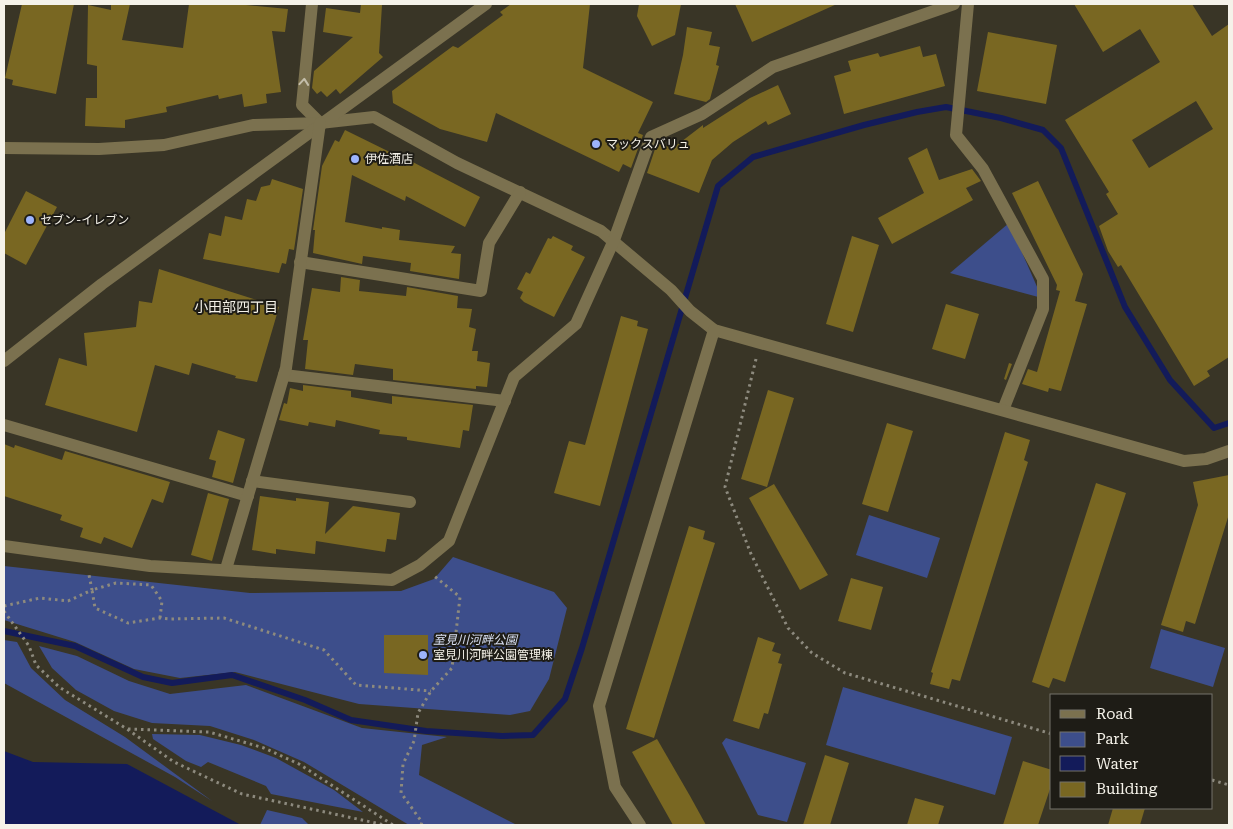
<svg xmlns="http://www.w3.org/2000/svg" width="1233" height="829" viewBox="0 0 1233 829" font-family="'Roboto Serif','Noto Sans JP',serif">
	<rect width="100%" height="100%" fill="#393526"/>
	<!-- green -->
	<g fill="#3d4e8b">
		<polygon points="1009,223 1042,298 950,273"/>
		<polygon points="869,515 940,538 927,578 856,555"/>
		<polygon points="453,557 554,592 567,608 549,679 530,711 510,715 359,704 235,672 180,678 134,669 75,642 4,620 4,566 250,593 401,591 434,579"/>
		<polygon points="1161,629 1225,648 1213,687 1150,668"/>
		<polygon points="4,640 17,642 31,668 65,700 125,737 212,801 175,777 4,683"/>
		<polygon points="39,646 77,656 129,681 170,694 246,685 362,728 447,737 422,745 419,775 517,825 409,825 304,762 254,740 210,726 152,723 114,711 76,690 52,668"/>
		<polygon points="843,687 1012,737 995,795 826,745"/>
		<polygon points="152,734 200,735 241,745 276,758 334,790 363,812 271,794 266,786 208,762 201,767 186,761 153,739"/>
		<polygon points="726,738 806,763 787,822 758,815 722,743"/>
		<polygon points="267,810 302,818 309,825 260,825"/>
	</g>
	<!-- water -->
	<polygon fill="#131b5a" points="4,751 33,762 127,764 241,825 4,825"/>
	<g fill="none" stroke-linecap="round" stroke-linejoin="round">
		<!-- stream -->
		<polyline stroke="#131b5a" stroke-width="6" points="4,631 75,646 143,677 172,683 232,675 305,700 351,720 426,731 502,736 533,735 565,699 582,648 718,186 753,157 864,125 917,112 946,107 1001,118 1043,130 1061,148 1125,307 1170,380 1214,428 1229,423"/>
	</g>
	<!-- building -->
	<g fill="#796722" fill-rule="evenodd">
		<polygon points="22,4 74,4 56,94 12,85 13,80 5,78"/>
		<polygon points="111,4 130,4 122,40 183,48 189,4 236,4 288,9 285,32 272,31 281,92 266,94 267,103 244,107 242,94 219,99 218,95 166,107 167,112 125,120 125,128 85,126 86,98 97,98 97,66 87,64 88,5 111,10"/>
		<polygon points="361,4 382,5 379,53 383,57 340,94 336,89 327,97 321,91 317,94 312,88 314,71 353,37 323,32 326,8 360,13"/>
		<polygon points="511,4 590,4 583,68 653,102 638,133 643,135 631,168 623,164 619,172 496,113 487,142 440,129 393,103 392,91 453,46 458,48 503,15 500,12"/>
		<polygon points="639,4 681,4 675,35 652,46 637,16"/>
		<polygon points="735,4 837,4 752,42"/>
		<path d="M1074 4H1192L1212 36 1229 24V357L1207 371 1210 376 1194 386 1121 265 1118 267 1108 251 1099 226 1118 214 1106 194 1109 192 1065 120 1160 62 1140 29 1103 52ZM1196 101 1213 129 1149 168 1132 140Z"/>
		<polygon points="687,27 712,32 709,45 720,47 716,65 719,66 710,99 706,102 674,94 683,55"/>
		<polygon points="988,32 1057,45 1046,104 977,91"/>
		<polygon points="920,46 923,57 936,54 945,86 844,114 834,76 851,71 848,61 878,53 880,57"/>
		<polygon points="778,85 791,114 768,125 766,121 733,142 712,160 699,193 647,173 657,143 673,148 703,125 703,128 750,98"/>
		<polygon points="345,130 404,159 405,158 480,197 465,227 406,196 405,201 352,175 345,222 382,229 382,227 400,230 399,240 455,246 451,253 461,254 459,279 410,271 411,263 363,256 362,264 313,253 315,230 313,230 322,166 335,140 339,142"/>
		<polygon points="927,148 939,180 972,169 981,181 966,188 973,200 892,244 878,218 924,193 908,158"/>
		<polygon points="272,179 303,189 294,250 289,249 286,264 282,263 279,273 203,259 209,233 221,236 225,216 242,220 247,199 256,201 261,187 270,185"/>
		<polygon points="1038,181 1083,274 1075,301 1087,304 1061,391 1049,388 1048,392 1022,384 1028,369 1037,372 1060,291 1056,290 1057,285 1012,193"/>
		<polygon points="26,191 57,207 26,265 4,253 4,234"/>
		<polygon points="553,236 573,246 571,250 585,257 554,317 524,302 520,298 523,292 517,289 526,272 530,274 548,238 551,239"/>
		<polygon points="852,236 879,245 853,332 826,324"/>
		<polygon points="159,269 279,307 257,382 235,378 236,376 192,363 189,375 155,365 137,432 45,405 59,358 87,366 84,333 136,327 139,301 152,303"/>
		<polygon points="341,277 360,280 359,291 406,296 407,287 458,296 457,308 472,309 469,327 476,329 472,351 478,351 477,361 490,363 487,387 476,386 476,389 393,380 393,369 355,364 353,375 305,369 308,340 303,340 312,288 340,292"/>
		<polygon points="946,304 979,314 965,359 932,349"/>
		<polygon points="621,316 638,321 637,326 648,329 600,506 554,493 569,441 585,445"/>
		<polygon points="1009,363 1012,364 1006,380 1004,379"/>
		<polygon points="303,385 351,391 351,397 392,404 392,396 473,405 469,431 463,430 460,448 407,440 407,437 379,434 380,430 336,420 335,427 309,422 308,426 279,420 284,403 287,404 290,388 303,391"/>
		<polygon points="768,390 794,398 767,487 741,479"/>
		<polygon points="887,423 913,431 888,512 862,504"/>
		<polygon points="218,430 245,439 233,483 212,477 216,461 209,459"/>
		<polygon points="1005,432 1030,440 1024,460 1028,462 960,681 952,679 949,689 930,684 933,673 931,672"/>
		<polygon points="4,444 14,448 15,445 62,460 65,451 170,482 163,503 152,499 132,548 104,537 101,544 80,537 83,528 60,520 62,515 4,496"/>
		<polygon points="1229,475 1229,514 1195,624 1186,621 1183,632 1161,625 1198,505 1193,482"/>
		<polygon points="1096,483 1126,493 1065,682 1053,678 1049,688 1032,682"/>
		<polygon points="774,484 828,575 800,590 749,498"/>
		<polygon points="208,493 229,499 212,561 191,555"/>
		<polygon points="260,496 296,501 296,498 329,502 325,534 353,506 400,513 396,540 387,539 385,552 316,541 315,554 276,549 276,554 252,550"/>
		<polygon points="689,526 705,531 703,539 715,543 654,738 626,729"/>
		<polygon points="851,578 883,587 871,630 838,621"/>
		<polygon points="384,635 428,635 428,675 384,673"/>
		<polygon points="758,637 775,643 772,651 781,654 778,663 782,664 768,714 764,713 759,729 733,721"/>
		<polygon points="657,739 690,796 706,825 673,825 632,752"/>
		<polygon points="825,755 849,763 830,825 803,825"/>
		<polygon points="1023,761 1052,770 1052,783 1038,825 1003,825"/>
		<polygon points="915,798 944,806 938,825 907,825"/>
		<polygon points="1113,808 1145,808 1140,825 1108,825"/>
	</g>
	<g fill="none" stroke-linecap="round" stroke-linejoin="round">
		<!-- path -->
		<g stroke="#8d8a7e" stroke-width="3" stroke-dasharray="2.5 4" stroke-linecap="butt">
			<polyline points="756,359 725,487 751,554 788,628 812,653 845,673 1052,734"/>
			<polyline points="4,606 40,598 68,601 92,590 89,575"/>
			<polyline points="4,611 29,646 36,665 59,687 127,729 174,762 242,794 385,825"/>
			<polyline points="160,618 162,601 151,585 116,583 92,590 95,608 128,623 160,618 170,619 224,618 324,650 356,685 431,691"/>
			<polyline points="128,729 209,732 264,748 299,764 393,825"/>
			<polyline points="1212,780 1229,785"/>
			<polyline points="421,825 422,822 401,793 403,764 414,741 418,713 431,691 452,668 460,597 433,575"/>
		</g>
		<!-- minor -->
		<g stroke="#7b714f" stroke-width="12">
			<polyline points="312,4 302,105 320,123"/>
			<polyline points="968,4 956,135 983,169 1043,279 1043,309 1003,410"/>
			<polyline points="4,148 99,149 164,145 253,125 320,123 374,117 457,163 601,231 671,290 690,311 714,330 1184,461 1206,459 1229,451"/>
			<polyline points="300,262 481,291 489,243 520,192"/>
			<polyline points="4,361 102,284 486,4"/>
			<polyline points="284,375 505,401"/>
			<polyline points="4,425 248,496"/>
			<polyline points="252,481 410,502"/>
			<polyline points="4,546 150,566 392,580 420,565 449,541 514,377 576,324 614,240 651,137 702,114 773,67 954,4"/>
			<polyline points="226,569 286,368 320,123"/>
			<polyline points="640,825 615,787 599,706 714,330"/>
		</g>
	</g>
	<!-- one-way arrows -->
	<defs><path id="oneway-chevron" d="M-2-3.5L2.5 0L-2 3.5" fill="none" stroke-width="1.6" stroke-linecap="round" stroke-linejoin="round" transform="scale(1.25)"/></defs>
	<use stroke="#c4beab" href="#oneway-chevron" transform="translate(304 82) rotate(-85)"/>
	<!-- markers -->
	<g fill="#9db4fd" stroke="#1e1c16" stroke-width="2">
		<circle cx="596" cy="144" r="5"/>
		<circle cx="355" cy="159" r="5"/>
		<circle cx="30" cy="220" r="5"/>
		<circle cx="423" cy="655" r="5"/>
	</g>
	<g text-anchor="middle" stroke-width="4" stroke-linejoin="round" paint-order="stroke">
		<!-- poi labels -->
		<g font-size="12" fill="#f5f2e9" stroke="#1e1c16" text-anchor="start">
			<text x="606" y="148">マックスバリュ</text>
			<text x="365" y="163">伊佐酒店</text>
			<text x="40" y="224">セブン-イレブン</text>
			<text x="433" y="659">室見川河畔公園管理棟</text>
		</g>
		<!-- park labels -->
		<g font-size="12" font-style="italic" fill="#d9e0f4" stroke="#1e1c16">
			<text x="475" y="644">室見川河畔公園</text>
		</g>
		<!-- neighbourhood labels -->
		<g font-size="14" fill="#f5f2e9" stroke="#1e1c16">
			<text x="236" y="312">小田部四丁目</text>
		</g>
	</g>
	<!-- border -->
	<rect width="1233" height="829" fill="none" stroke="#f5f2e9" stroke-width="10"/>
	<!-- legend -->
	<rect x="1050" y="694" width="162" height="115" fill="#1e1c16" stroke="#74726a"/>
	<rect x="1060" y="710" width="25" height="8" fill="#7b714f" stroke="#74726a"/>
	<text x="1096" y="719" font-size="15" fill="#f5f2e9">Road</text>
	<rect x="1060" y="732" width="25" height="15" fill="#3d4e8b" stroke="#74726a"/>
	<text x="1096" y="744" font-size="15" fill="#f5f2e9">Park</text>
	<rect x="1060" y="756" width="25" height="15" fill="#131b5a" stroke="#74726a"/>
	<text x="1096" y="769" font-size="15" fill="#f5f2e9">Water</text>
	<rect x="1060" y="782" width="25" height="15" fill="#796722" stroke="#74726a"/>
	<text x="1096" y="794" font-size="15" fill="#f5f2e9">Building</text>
</svg>
